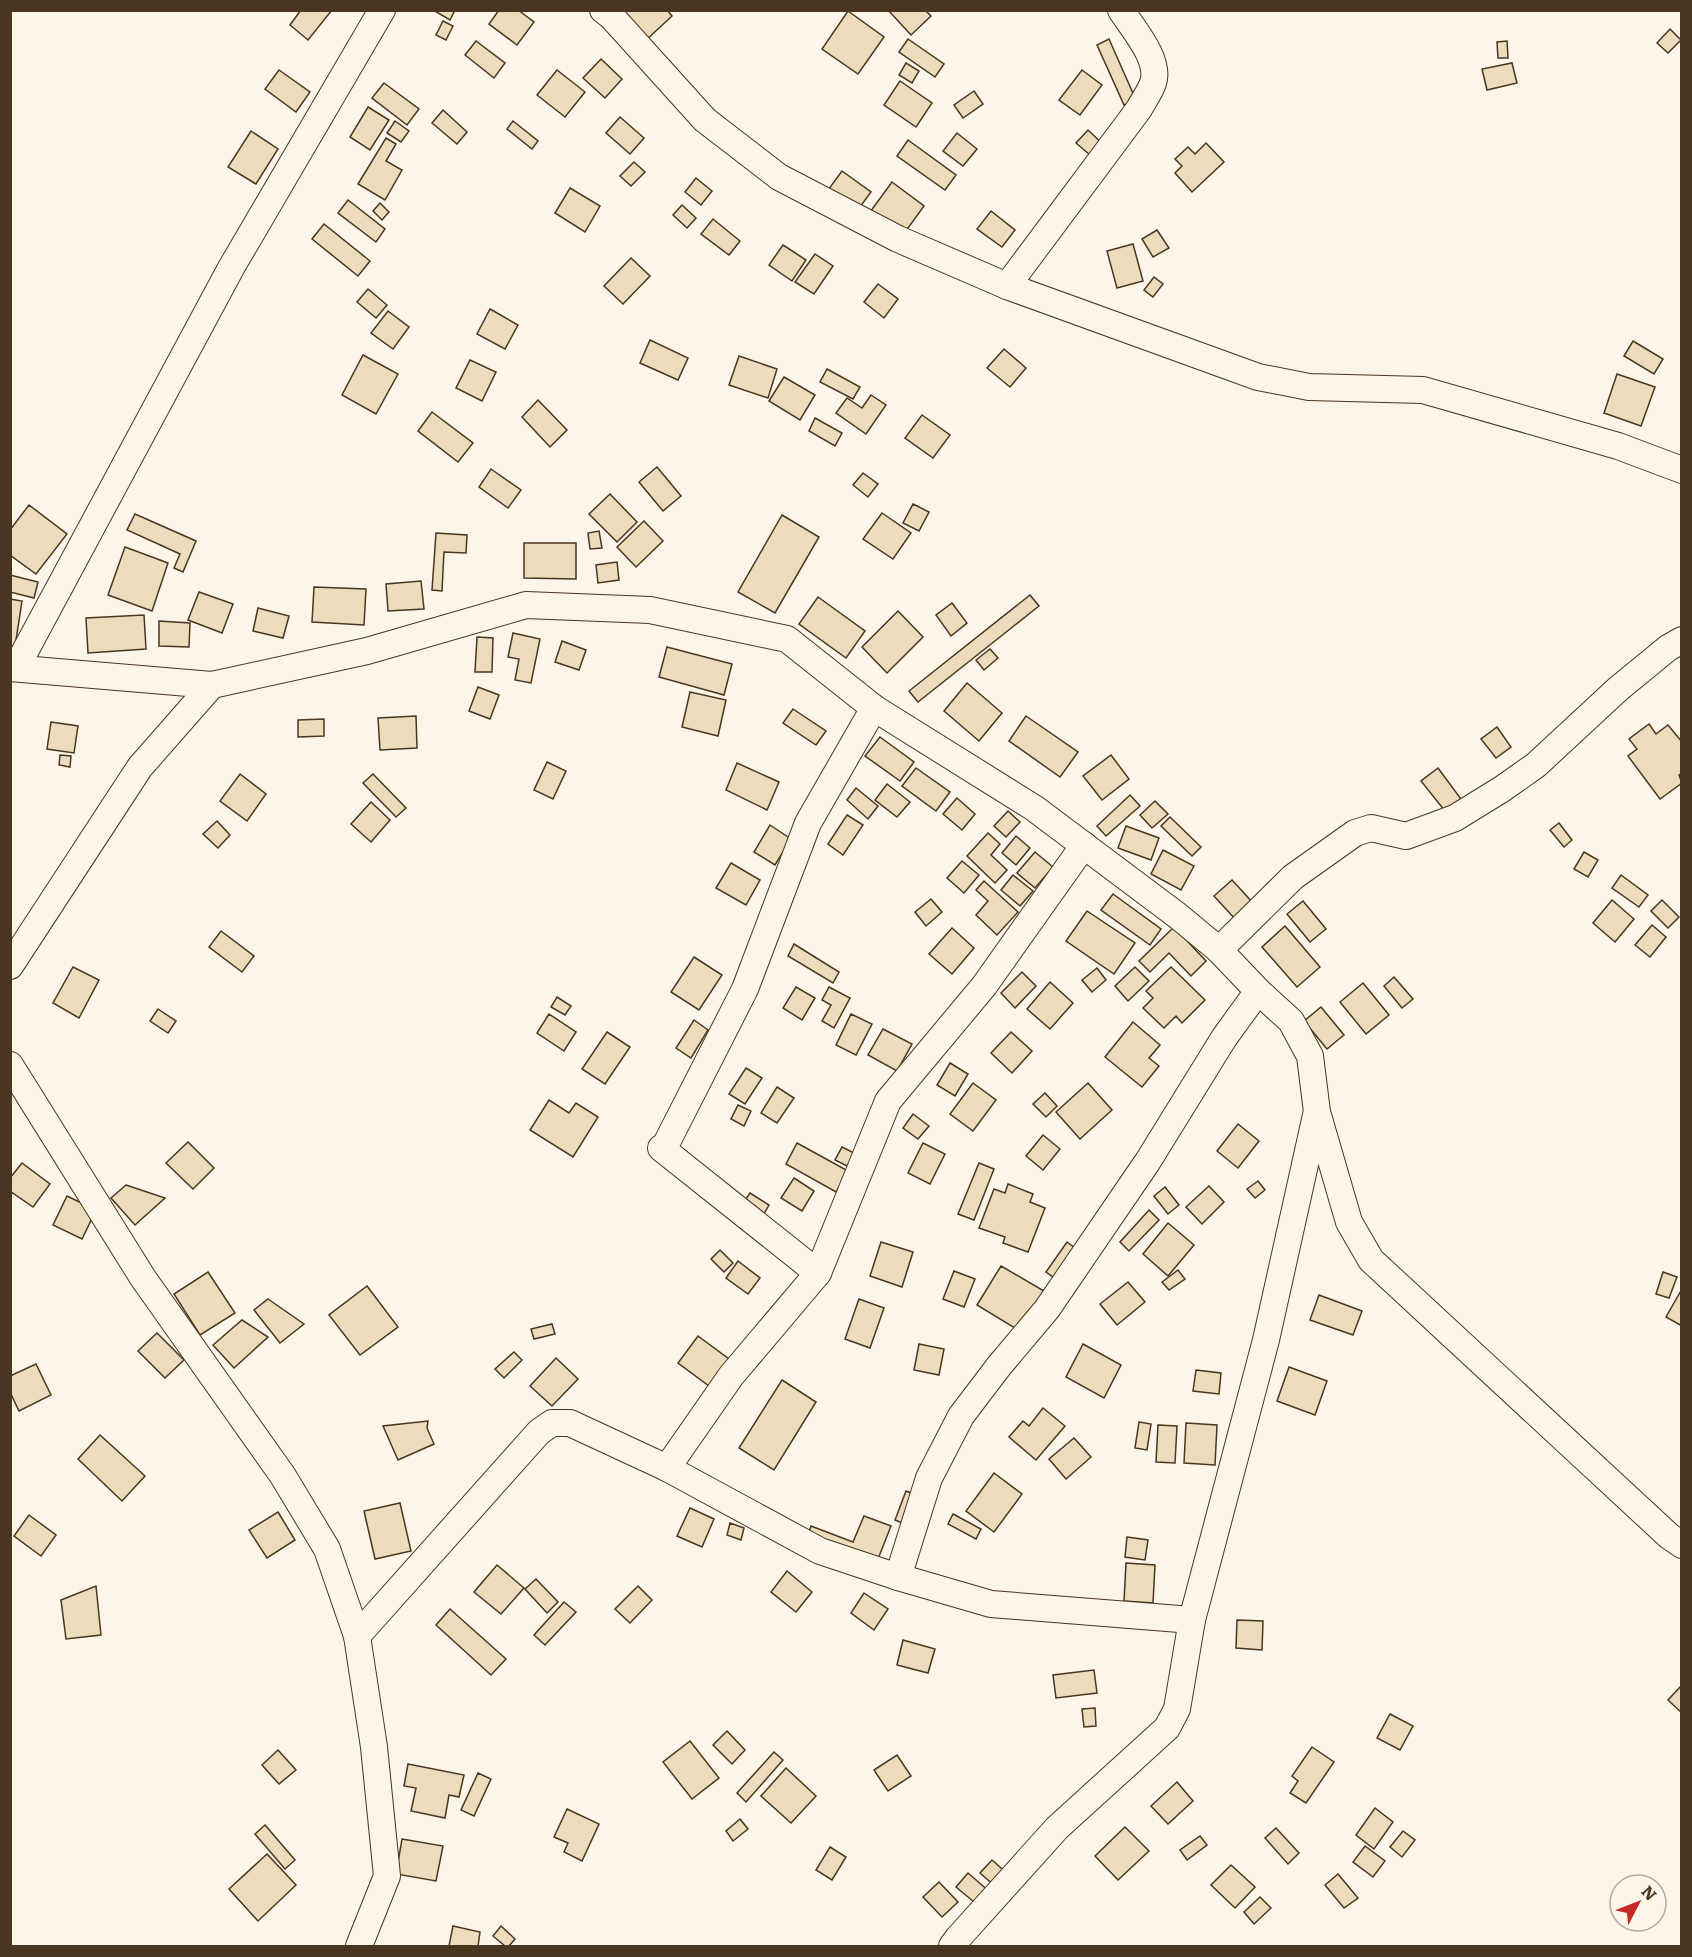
<svg xmlns="http://www.w3.org/2000/svg" width="1692" height="1957" viewBox="0 0 1692 1957" font-family="Literata,serif">
	<rect width="100%" height="100%" fill="#fbf6e9"/>
	<!-- building -->
	<g fill="#ecdcbc" stroke="#4a3520" stroke-width="1.5">
		<polygon points="301,10 332,10 308,40 290,25"/>
		<polygon points="433,10 455,10 450,20"/>
		<polygon points="499,10 518,10 534,22 517,45 489,24"/>
		<polygon points="667,10 672,16 644,42 614,11"/>
		<polygon points="888,10 925,10 931,16 911,35"/>
		<polygon points="848,11 884,37 858,74 822,49"/>
		<polygon points="443,21 453,26 446,40 436,35"/>
		<polygon points="1670,29 1681,40 1668,53 1657,43"/>
		<polygon points="908,39 944,64 935,77 899,52"/>
		<polygon points="1109,39 1136,100 1124,105 1097,45"/>
		<polygon points="476,41 505,63 494,78 465,55"/>
		<polygon points="1507,41 1508,58 1498,58 1497,42"/>
		<polygon points="601,59 622,79 605,98 583,78"/>
		<polygon points="906,63 919,71 912,83 899,75"/>
		<polygon points="1512,63 1517,83 1487,90 1482,69"/>
		<polygon points="279,70 310,92 296,112 265,89"/>
		<polygon points="557,70 585,92 565,117 537,95"/>
		<polygon points="1082,70 1102,85 1080,115 1059,100"/>
		<polygon points="900,81 932,103 916,127 884,105"/>
		<polygon points="384,83 419,109 407,125 372,98"/>
		<polygon points="974,91 983,104 963,118 954,105"/>
		<polygon points="368,107 389,120 370,150 350,137"/>
		<polygon points="443,110 467,132 457,144 432,123"/>
		<polygon points="620,117 644,138 630,154 606,133"/>
		<polygon points="395,121 409,131 401,142 387,133"/>
		<polygon points="513,121 538,141 532,149 507,129"/>
		<polygon points="1088,130 1108,149 1097,161 1076,143"/>
		<polygon points="251,131 278,149 256,184 228,167"/>
		<polygon points="957,133 977,149 963,166 943,151"/>
		<polygon points="386,138 396,144 386,161 402,170 385,200 358,184"/>
		<polygon points="908,140 956,175 945,190 897,156"/>
		<polygon points="1206,143 1224,162 1192,192 1175,173 1182,166 1175,159 1188,147 1195,154"/>
		<polygon points="634,162 645,172 631,186 620,176"/>
		<polygon points="842,171 871,192 857,211 828,190"/>
		<polygon points="696,178 712,191 701,205 685,192"/>
		<polygon points="892,182 924,206 903,235 870,212"/>
		<polygon points="570,188 600,206 585,232 555,213"/>
		<polygon points="348,200 385,229 376,242 338,213"/>
		<polygon points="380,203 389,212 382,220 373,211"/>
		<polygon points="682,205 696,218 687,228 673,215"/>
		<polygon points="991,211 1015,230 1002,247 977,229"/>
		<polygon points="713,219 740,241 729,255 701,234"/>
		<polygon points="324,224 370,261 358,276 312,239"/>
		<polygon points="1157,230 1169,248 1153,257 1142,239"/>
		<polygon points="1133,244 1143,281 1117,288 1107,251"/>
		<polygon points="783,245 806,260 792,281 769,265"/>
		<polygon points="815,254 833,266 814,294 795,282"/>
		<polygon points="631,258 650,276 623,304 604,286"/>
		<polygon points="1154,277 1163,284 1153,297 1144,290"/>
		<polygon points="878,284 898,299 884,318 864,302"/>
		<polygon points="368,289 387,305 376,318 357,302"/>
		<polygon points="490,309 518,325 505,349 477,334"/>
		<polygon points="388,311 409,327 393,349 371,333"/>
		<polygon points="650,340 688,358 678,380 640,363"/>
		<polygon points="1633,341 1663,359 1654,374 1624,356"/>
		<polygon points="1004,349 1026,368 1010,387 987,368"/>
		<polygon points="363,355 398,374 376,414 342,395"/>
		<polygon points="739,356 777,369 768,398 729,385"/>
		<polygon points="470,360 496,372 482,401 456,388"/>
		<polygon points="827,369 860,387 853,399 820,382"/>
		<polygon points="1617,374 1655,387 1641,426 1604,413"/>
		<polygon points="784,377 815,395 800,420 769,401"/>
		<polygon points="871,395 886,405 866,434 836,413 847,398 862,408"/>
		<polygon points="538,400 567,430 550,447 522,417"/>
		<polygon points="432,412 473,443 458,462 418,431"/>
		<polygon points="922,415 950,435 933,458 905,438"/>
		<polygon points="815,418 842,433 835,446 809,431"/>
		<polygon points="657,467 681,496 663,511 639,482"/>
		<polygon points="491,469 521,490 508,508 479,487"/>
		<polygon points="863,473 878,484 868,497 853,485"/>
		<polygon points="610,494 637,522 617,542 589,514"/>
		<polygon points="913,504 929,512 919,531 903,523"/>
		<polygon points="29,505 67,534 36,574 10,555 10,530"/>
		<polygon points="882,513 911,533 893,559 863,539"/>
		<polygon points="135,514 196,541 183,572 174,568 180,554 127,530"/>
		<polygon points="782,515 819,537 775,613 738,592"/>
		<polygon points="644,521 663,541 636,567 617,547"/>
		<polygon points="599,531 602,548 590,549 588,533"/>
		<polygon points="436,533 467,535 466,553 444,552 442,591 432,590"/>
		<polygon points="524,543 576,543 576,579 524,578"/>
		<polygon points="125,547 168,563 152,611 108,595"/>
		<polygon points="617,562 619,580 598,583 596,565"/>
		<polygon points="10,575 38,582 34,598 10,592"/>
		<polygon points="421,581 424,609 388,611 386,584"/>
		<polygon points="314,587 366,589 364,625 312,622"/>
		<polygon points="199,592 233,604 222,633 188,620"/>
		<polygon points="1030,595 1039,606 918,702 909,691"/>
		<polygon points="818,597 865,631 846,658 799,624"/>
		<polygon points="10,599 22,601 14,653 10,653"/>
		<polygon points="952,603 967,623 951,636 936,615"/>
		<polygon points="258,608 289,616 283,638 253,631"/>
		<polygon points="898,611 923,637 887,673 862,647"/>
		<polygon points="144,615 146,649 88,653 86,618"/>
		<polygon points="159,621 190,623 189,647 159,646"/>
		<polygon points="513,633 540,639 531,683 515,680 519,659 508,657"/>
		<polygon points="477,637 493,638 492,672 475,672"/>
		<polygon points="562,641 586,650 579,670 555,662"/>
		<polygon points="667,647 732,664 724,695 659,677"/>
		<polygon points="990,649 998,658 984,670 976,660"/>
		<polygon points="967,683 1002,713 979,741 944,711"/>
		<polygon points="478,687 499,695 490,719 469,711"/>
		<polygon points="690,692 726,700 718,736 682,727"/>
		<polygon points="793,709 826,731 816,745 783,723"/>
		<polygon points="416,716 417,748 380,750 378,718"/>
		<polygon points="1026,716 1078,752 1060,777 1009,741"/>
		<polygon points="324,719 324,736 298,737 298,720"/>
		<polygon points="51,722 78,726 74,753 47,749"/>
		<polygon points="1649,724 1656,734 1668,725 1682,742 1682,773 1679,775 1682,783 1660,799 1628,756 1637,749 1629,739"/>
		<polygon points="1497,727 1511,747 1496,758 1481,739"/>
		<polygon points="880,737 914,762 900,781 865,756"/>
		<polygon points="60,755 71,756 70,767 59,765"/>
		<polygon points="1111,755 1129,779 1102,800 1083,776"/>
		<polygon points="547,762 566,771 553,799 534,790"/>
		<polygon points="737,763 779,782 767,810 726,790"/>
		<polygon points="916,768 950,792 936,811 902,786"/>
		<polygon points="1438,768 1461,799 1445,811 1421,781"/>
		<polygon points="240,774 266,794 247,821 220,801"/>
		<polygon points="373,774 406,808 396,817 363,783"/>
		<polygon points="887,784 910,802 897,817 875,800"/>
		<polygon points="856,788 878,806 868,819 847,800"/>
		<polygon points="1130,795 1140,806 1106,836 1097,826"/>
		<polygon points="957,798 975,814 962,830 943,814"/>
		<polygon points="1155,801 1168,814 1152,828 1140,815"/>
		<polygon points="371,802 390,820 371,842 351,824"/>
		<polygon points="1008,811 1020,822 1006,837 994,826"/>
		<polygon points="847,815 863,825 843,855 828,844"/>
		<polygon points="1170,817 1201,847 1192,856 1161,826"/>
		<polygon points="217,821 230,835 218,848 203,834"/>
		<polygon points="1559,823 1572,840 1564,847 1550,830"/>
		<polygon points="770,825 791,839 775,865 754,852"/>
		<polygon points="1126,826 1159,838 1151,860 1118,848"/>
		<polygon points="988,833 1000,844 991,855 1007,870 995,883 967,856"/>
		<polygon points="1016,836 1030,848 1016,865 1002,853"/>
		<polygon points="1163,850 1194,866 1181,890 1151,874"/>
		<polygon points="1035,852 1053,867 1035,888 1017,873"/>
		<polygon points="1584,852 1598,860 1588,877 1574,869"/>
		<polygon points="962,861 979,875 964,893 947,878"/>
		<polygon points="731,863 760,880 746,905 716,888"/>
		<polygon points="1013,875 1033,891 1020,906 1001,890"/>
		<polygon points="1621,875 1648,895 1639,907 1612,888"/>
		<polygon points="1232,880 1254,904 1236,920 1214,896"/>
		<polygon points="984,881 1018,912 997,935 976,915 988,901 976,890"/>
		<polygon points="1113,894 1161,929 1150,945 1101,910"/>
		<polygon points="931,899 942,912 926,926 915,912"/>
		<polygon points="1612,900 1634,919 1615,942 1593,923"/>
		<polygon points="1662,900 1679,917 1668,928 1651,911"/>
		<polygon points="1303,901 1326,929 1310,942 1287,914"/>
		<polygon points="1087,911 1135,943 1114,974 1066,941"/>
		<polygon points="1652,925 1666,937 1650,957 1635,945"/>
		<polygon points="1285,926 1320,967 1297,987 1262,947"/>
		<polygon points="1174,927 1206,961 1191,976 1169,953 1150,972 1139,961"/>
		<polygon points="952,928 974,948 952,974 929,954"/>
		<polygon points="221,931 254,956 242,972 209,947"/>
		<polygon points="794,944 839,972 833,983 788,956"/>
		<polygon points="694,957 722,975 699,1010 671,992"/>
		<polygon points="73,967 99,980 79,1018 53,1003"/>
		<polygon points="1135,967 1149,981 1128,1001 1115,986"/>
		<polygon points="1171,967 1205,1000 1182,1023 1176,1016 1164,1028 1143,1008 1153,998 1146,991"/>
		<polygon points="1097,968 1106,980 1092,992 1082,980"/>
		<polygon points="1022,972 1036,986 1015,1008 1001,993"/>
		<polygon points="1394,977 1413,999 1402,1008 1384,986"/>
		<polygon points="1050,982 1073,1003 1050,1029 1027,1009"/>
		<polygon points="1363,983 1389,1015 1366,1034 1340,1002"/>
		<polygon points="796,987 815,998 802,1020 783,1008"/>
		<polygon points="829,987 850,998 834,1028 822,1021 831,1005 822,1000"/>
		<polygon points="557,997 571,1006 565,1015 551,1007"/>
		<polygon points="1321,1007 1344,1035 1327,1049 1304,1021"/>
		<polygon points="158,1009 176,1021 168,1033 150,1021"/>
		<polygon points="549,1014 576,1032 564,1051 537,1033"/>
		<polygon points="851,1014 872,1024 856,1055 836,1045"/>
		<polygon points="694,1020 708,1030 691,1058 676,1048"/>
		<polygon points="1133,1022 1160,1045 1149,1058 1159,1066 1142,1087 1105,1057"/>
		<polygon points="883,1029 912,1044 897,1071 868,1055"/>
		<polygon points="607,1032 630,1047 605,1084 582,1069"/>
		<polygon points="1011,1032 1032,1051 1012,1073 991,1053"/>
		<polygon points="950,1063 968,1074 955,1096 937,1085"/>
		<polygon points="746,1068 762,1078 745,1104 729,1094"/>
		<polygon points="973,1083 996,1100 973,1131 950,1114"/>
		<polygon points="1088,1083 1112,1110 1080,1139 1056,1112"/>
		<polygon points="777,1087 794,1098 777,1123 761,1113"/>
		<polygon points="1045,1093 1057,1106 1046,1117 1033,1104"/>
		<polygon points="549,1100 569,1113 576,1103 598,1117 573,1157 530,1130"/>
		<polygon points="738,1105 751,1111 744,1126 731,1119"/>
		<polygon points="913,1114 929,1126 918,1139 903,1128"/>
		<polygon points="1238,1124 1259,1141 1238,1168 1217,1151"/>
		<polygon points="1043,1135 1060,1149 1043,1170 1026,1156"/>
		<polygon points="188,1142 214,1168 193,1189 166,1163"/>
		<polygon points="797,1143 848,1171 836,1192 786,1164"/>
		<polygon points="923,1143 945,1154 930,1184 908,1173"/>
		<polygon points="842,1147 856,1154 849,1167 835,1160"/>
		<polygon points="22,1163 50,1184 33,1207 10,1191 10,1178"/>
		<polygon points="979,1163 994,1169 974,1220 958,1214"/>
		<polygon points="794,1178 814,1191 802,1211 781,1198"/>
		<polygon points="1258,1181 1265,1190 1255,1198 1247,1189"/>
		<polygon points="1008,1184 1033,1194 1030,1202 1045,1208 1028,1252 1003,1243 1005,1237 979,1228 994,1189 1005,1193"/>
		<polygon points="126,1185 165,1198 135,1225 111,1198"/>
		<polygon points="1209,1186 1224,1202 1202,1224 1186,1207"/>
		<polygon points="1165,1187 1179,1205 1168,1214 1154,1196"/>
		<polygon points="750,1193 769,1205 761,1219 741,1206"/>
		<polygon points="67,1196 96,1210 82,1239 53,1225"/>
		<polygon points="1149,1210 1159,1220 1129,1251 1120,1242"/>
		<polygon points="1168,1223 1194,1245 1168,1276 1143,1254"/>
		<polygon points="881,1242 913,1252 902,1287 870,1276"/>
		<polygon points="1067,1242 1083,1254 1063,1284 1046,1272"/>
		<polygon points="720,1250 733,1263 724,1272 711,1259"/>
		<polygon points="738,1261 760,1278 748,1294 726,1278"/>
		<polygon points="1001,1266 1044,1291 1020,1331 977,1305"/>
		<polygon points="1178,1270 1185,1279 1169,1290 1162,1282"/>
		<polygon points="954,1271 975,1279 964,1307 943,1299"/>
		<polygon points="208,1272 235,1313 200,1335 174,1294"/>
		<polygon points="1663,1272 1677,1277 1669,1298 1656,1294"/>
		<polygon points="1128,1282 1145,1302 1117,1325 1100,1304"/>
		<polygon points="367,1286 398,1327 360,1355 329,1315"/>
		<polygon points="1682,1289 1682,1326 1666,1317"/>
		<polygon points="1319,1295 1362,1311 1353,1335 1310,1320"/>
		<polygon points="268,1299 304,1324 280,1343 254,1310"/>
		<polygon points="859,1299 884,1308 870,1348 845,1339"/>
		<polygon points="242,1320 268,1337 234,1368 213,1345"/>
		<polygon points="552,1324 555,1334 534,1339 531,1329"/>
		<polygon points="157,1333 184,1360 165,1378 138,1351"/>
		<polygon points="698,1336 729,1359 709,1386 678,1363"/>
		<polygon points="919,1344 944,1349 939,1375 914,1370"/>
		<polygon points="1083,1344 1121,1365 1104,1398 1066,1377"/>
		<polygon points="514,1352 522,1360 504,1378 495,1369"/>
		<polygon points="556,1358 578,1379 552,1406 530,1386"/>
		<polygon points="36,1364 51,1395 19,1411 10,1392 10,1376"/>
		<polygon points="1289,1367 1327,1381 1315,1415 1277,1401"/>
		<polygon points="1196,1370 1221,1373 1219,1394 1193,1391"/>
		<polygon points="782,1380 816,1402 774,1470 739,1448"/>
		<polygon points="1043,1408 1065,1426 1036,1460 1009,1437 1023,1421 1029,1426"/>
		<polygon points="428,1421 427,1428 434,1444 398,1460 383,1426"/>
		<polygon points="1139,1422 1151,1424 1147,1450 1135,1448"/>
		<polygon points="1186,1423 1217,1425 1215,1465 1184,1463"/>
		<polygon points="1158,1425 1177,1426 1175,1463 1156,1462"/>
		<polygon points="100,1435 145,1476 122,1501 78,1459"/>
		<polygon points="1074,1438 1091,1457 1066,1479 1049,1459"/>
		<polygon points="994,1473 1022,1494 994,1532 966,1511"/>
		<polygon points="906,1491 919,1496 908,1525 895,1520"/>
		<polygon points="400,1503 411,1551 375,1559 364,1511"/>
		<polygon points="690,1508 714,1519 702,1547 677,1536"/>
		<polygon points="278,1512 295,1540 267,1558 249,1530"/>
		<polygon points="953,1514 981,1529 976,1539 948,1524"/>
		<polygon points="29,1515 56,1535 41,1556 14,1536"/>
		<polygon points="864,1516 891,1526 876,1564 807,1538 811,1526 853,1542"/>
		<polygon points="730,1523 744,1528 741,1540 727,1535"/>
		<polygon points="1127,1537 1148,1540 1145,1560 1125,1557"/>
		<polygon points="1126,1563 1155,1565 1153,1603 1124,1601"/>
		<polygon points="497,1565 524,1588 501,1614 474,1592"/>
		<polygon points="787,1571 812,1592 796,1612 771,1592"/>
		<polygon points="536,1579 558,1602 547,1613 525,1589"/>
		<polygon points="96,1586 101,1635 66,1639 61,1600"/>
		<polygon points="638,1586 652,1600 630,1623 615,1609"/>
		<polygon points="864,1593 888,1609 874,1630 851,1613"/>
		<polygon points="564,1602 576,1612 545,1645 534,1635"/>
		<polygon points="450,1609 506,1659 491,1675 436,1625"/>
		<polygon points="1237,1620 1263,1621 1262,1650 1236,1648"/>
		<polygon points="903,1640 935,1649 928,1673 897,1665"/>
		<polygon points="1094,1670 1097,1693 1056,1698 1053,1675"/>
		<polygon points="1682,1685 1682,1713 1668,1700"/>
		<polygon points="1095,1708 1096,1726 1084,1727 1082,1709"/>
		<polygon points="1390,1714 1413,1726 1400,1750 1377,1738"/>
		<polygon points="727,1731 745,1750 732,1764 713,1745"/>
		<polygon points="690,1741 719,1778 692,1799 663,1762"/>
		<polygon points="1312,1747 1334,1762 1306,1803 1290,1793 1298,1781 1292,1776"/>
		<polygon points="278,1750 296,1770 279,1784 262,1765"/>
		<polygon points="774,1752 783,1760 746,1802 737,1793"/>
		<polygon points="897,1755 911,1776 888,1791 874,1770"/>
		<polygon points="408,1764 464,1775 459,1797 449,1795 445,1818 411,1811 416,1788 404,1786"/>
		<polygon points="786,1768 816,1796 791,1823 761,1796"/>
		<polygon points="478,1773 491,1779 474,1816 461,1810"/>
		<polygon points="1177,1782 1193,1801 1168,1824 1151,1806"/>
		<polygon points="1375,1808 1393,1822 1374,1849 1356,1835"/>
		<polygon points="567,1809 599,1824 582,1861 564,1852 568,1843 554,1837"/>
		<polygon points="740,1819 748,1829 733,1841 726,1831"/>
		<polygon points="265,1825 295,1860 285,1869 255,1834"/>
		<polygon points="1125,1827 1149,1851 1118,1880 1095,1856"/>
		<polygon points="1276,1828 1299,1853 1288,1864 1265,1838"/>
		<polygon points="1403,1831 1415,1840 1402,1857 1390,1847"/>
		<polygon points="1200,1836 1207,1845 1187,1860 1180,1850"/>
		<polygon points="402,1839 443,1846 436,1881 396,1874"/>
		<polygon points="1365,1846 1385,1861 1373,1877 1353,1862"/>
		<polygon points="830,1847 846,1857 832,1880 816,1870"/>
		<polygon points="267,1854 296,1885 258,1921 229,1889"/>
		<polygon points="992,1860 1009,1875 997,1888 980,1873"/>
		<polygon points="1231,1865 1255,1887 1235,1908 1211,1885"/>
		<polygon points="968,1873 991,1893 980,1907 956,1887"/>
		<polygon points="1338,1874 1358,1898 1344,1908 1325,1885"/>
		<polygon points="939,1882 958,1902 942,1917 923,1897"/>
		<polygon points="1260,1897 1271,1908 1254,1924 1244,1912"/>
		<polygon points="453,1926 480,1932 478,1946 449,1946"/>
		<polygon points="501,1926 515,1939 509,1946 505,1946 493,1936"/>
	</g>
	<g fill="none" stroke-linecap="round" stroke-linejoin="round">
		<!-- street casing -->
		<g stroke="#4a3520" stroke-width="28">
			<g id="street">
				<polyline points="603,10 612,17 705,120 779,177 898,239 1007,286 1258,377 1309,387 1423,390 1618,446 1682,470"/>
				<path d="M1007 286 1139 109C1143 101 1150 92 1153 83 1161 60 1133 29 1121 10"/>
				<polyline points="10,668 212,685 367,651 526,605 650,610 787,639 874,708 1034,808 1178,916 1219,950 1258,991 1291,1021 1310,1056 1317,1112 1349,1222 1371,1260 1669,1536 1682,1545"/>
				<polyline points="16,668 231,268 382,10"/>
				<polyline points="1219,950 1293,877 1355,833 1371,828 1406,836 1455,818 1502,789 1536,765 1618,689 1668,648 1682,640"/>
				<polyline points="10,966 140,767 212,685"/>
				<polyline points="10,1065 143,1278 283,1476 327,1549 357,1636 374,1747 387,1876 359,1946"/>
				<polyline points="818,1273 661,1148 664,1148 745,989 808,823 874,708"/>
				<polyline points="667,1468 731,1376 818,1273 888,1101 984,986 1084,845"/>
				<polyline points="898,1577 929,1478 961,1416 999,1366 1047,1309 1148,1161 1224,1038 1258,991"/>
				<polyline points="357,1636 539,1432 552,1423 570,1423 667,1468 820,1551 898,1577 991,1604 1192,1620"/>
				<polyline points="952,1946 958,1938 1057,1828 1167,1728 1177,1709 1192,1620 1266,1340 1316,1115"/>
			</g>
		</g>
		<!-- street -->
		<use href="#street" stroke="#fbf6e9" stroke-width="26"/>
	</g>
	<!-- border -->
	<rect width="1692" height="1957" fill="none" stroke="#4a3520" stroke-width="24"/>
	<!-- north arrow -->
	<g transform="translate(1638 1903) rotate(48)"><circle r="28" fill="#fbf6e9" stroke="#b4a999" stroke-width="1.5"/>
	<path d="M0-4.5L10 22L0 15L-10 22Z" fill="#c62828"/>
	<text y="-9" font-size="16" font-weight="bold" text-anchor="middle" fill="#4a3520">N</text>
	</g>
</svg>
